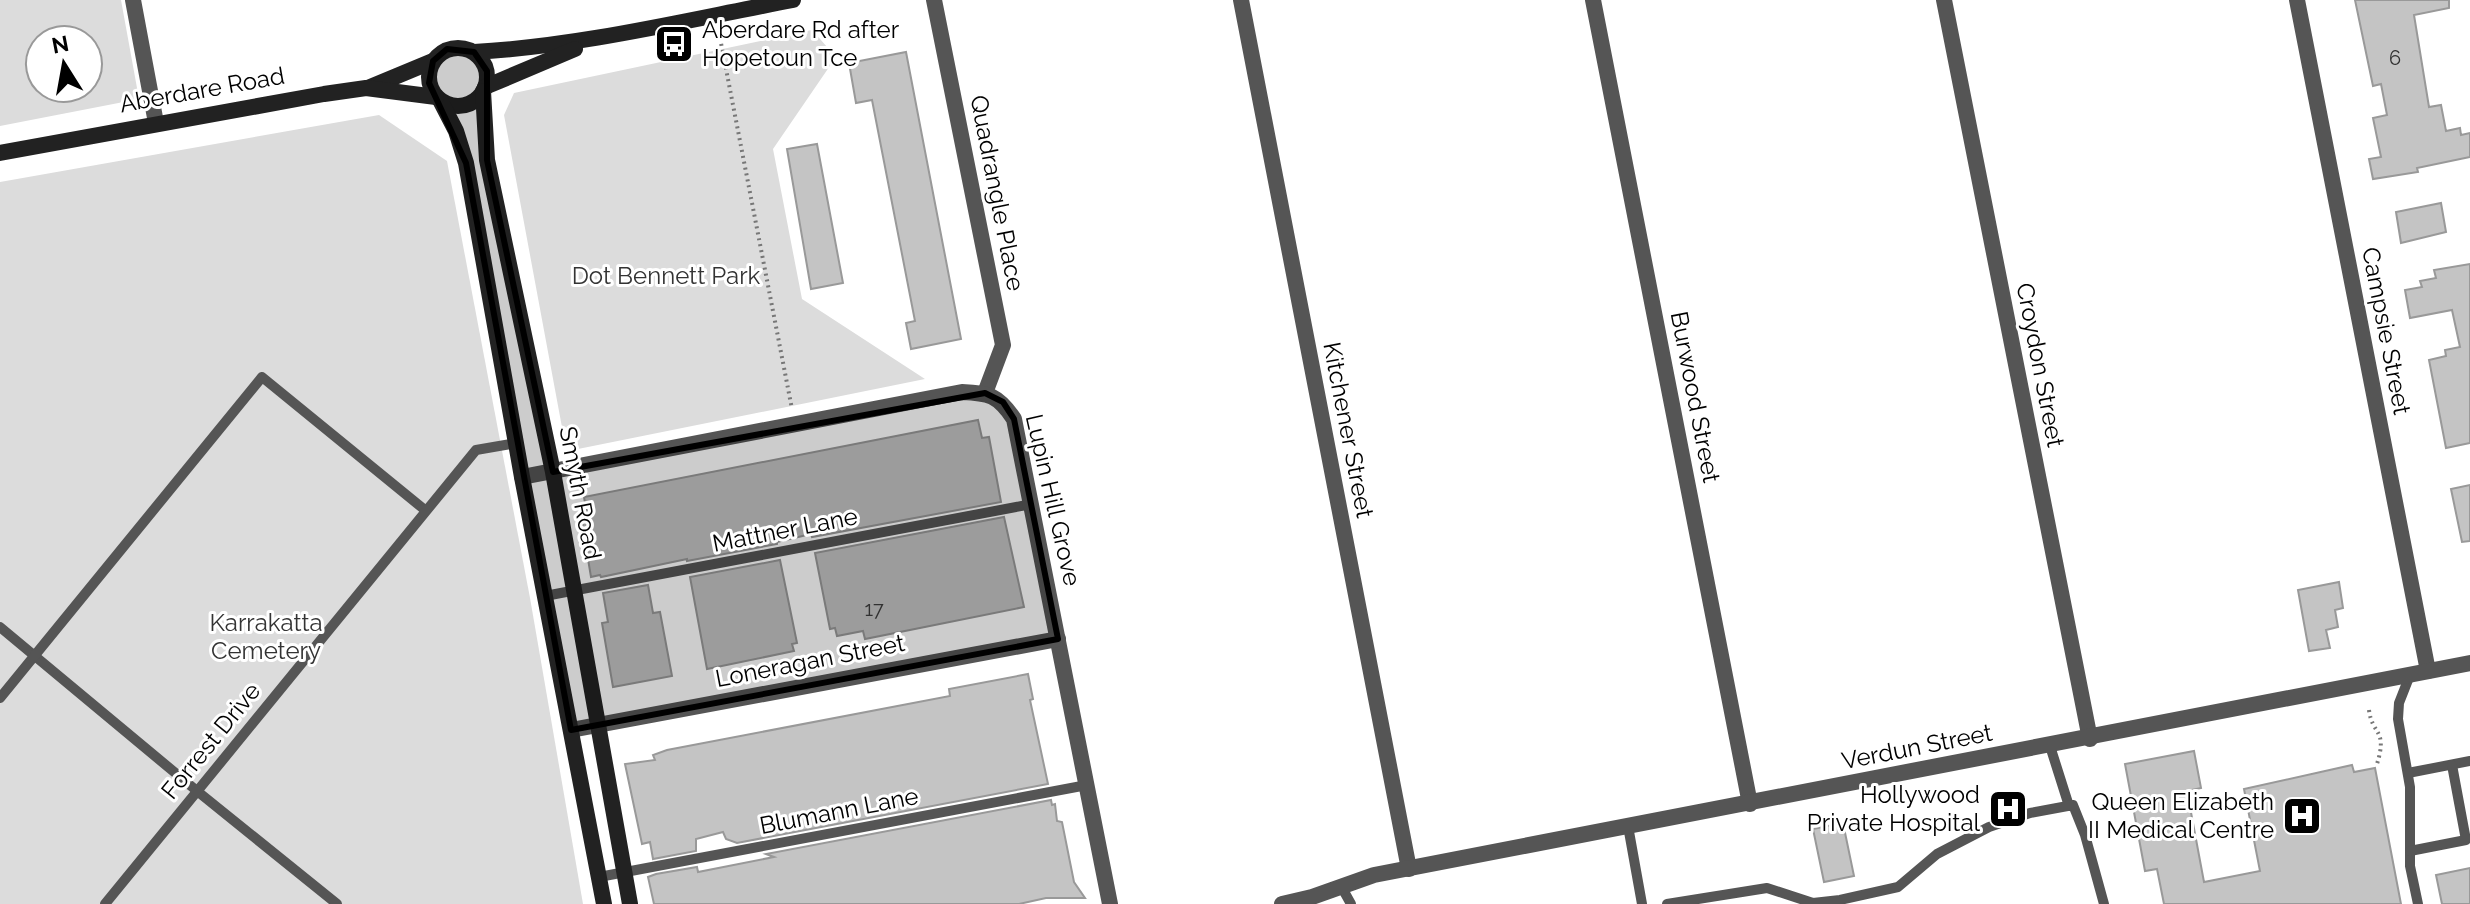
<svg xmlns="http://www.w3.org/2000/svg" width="2470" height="904" viewBox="0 0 2470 904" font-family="Raleway,sans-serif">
	<rect width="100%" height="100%" fill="#fff"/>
	<!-- green -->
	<g fill="#dcdcdc" fill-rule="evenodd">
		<path d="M0 0H121L139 99 0 126ZM40 40H88V88H40Z"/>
		<polygon points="812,30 836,57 773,149 802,299 925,379 573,450 564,438 504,115 514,93"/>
		<polygon points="379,115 447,161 530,598 583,904 0,904 0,182"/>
	</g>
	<!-- building -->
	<g fill="#c4c4c4" stroke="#999" stroke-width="2">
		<polygon points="2355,0 2449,0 2449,8 2414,15 2429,107 2441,105 2446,131 2460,128 2461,135 2470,133 2470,157 2417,168 2418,172 2373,179 2369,159 2381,157 2373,118 2387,115 2381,84 2373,86"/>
		<polygon points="906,52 961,339 911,349 906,323 915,321 872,100 856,103 849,63"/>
		<polygon points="817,144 843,283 811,289 787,149"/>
		<polygon points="2441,203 2446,232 2401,243 2396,212"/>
		<polygon points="2470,264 2470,443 2446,448 2429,360 2446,356 2445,350 2460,347 2452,310 2410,318 2405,290 2422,287 2420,281 2436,278 2434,270"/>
		<polygon points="978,420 982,438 989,437 1001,502 812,537 811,534 777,542 777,544 687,561 687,559 601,577 600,575 591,577 581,517 587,515 584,497"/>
		<polygon points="2470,485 2470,541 2462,542 2451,489"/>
		<polygon points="1004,517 1024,607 865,639 863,631 837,636 835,628 830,629 815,553"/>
		<polygon points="780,560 797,643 792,644 794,651 707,669 690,577"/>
		<polygon points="2339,582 2343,608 2335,610 2338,627 2326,630 2330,648 2309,651 2298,590"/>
		<polygon points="648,585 653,613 660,612 672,676 613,687 602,623 608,622 603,593"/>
		<polygon points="1028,674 1033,699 1030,700 1048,784 737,843 726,839 723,832 696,839 696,851 653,859 650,842 642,844 625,764 655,760 653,755 667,750 950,696 949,689"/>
		<polygon points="2194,751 2201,788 2187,791 2204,882 2260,871 2244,789 2352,765 2354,772 2375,768 2401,904 2164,904 2157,869 2145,871 2125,764"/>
		<polygon points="1051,800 1052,805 1055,804 1057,821 1062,822 1074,882 1085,898 1046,898 1019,904 654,904 648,877 656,874 697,867 698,872 774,857 766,854"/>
		<polygon points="1843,823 1854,876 1824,882 1813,829"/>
		<polygon points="2470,868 2470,904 2442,904 2436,875"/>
	</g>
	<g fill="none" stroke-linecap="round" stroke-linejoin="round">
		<!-- path -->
		<g stroke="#777" stroke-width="4" stroke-dasharray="2 4" stroke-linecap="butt">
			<polyline points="720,38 792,409"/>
			<path d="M2369 710C2372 735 2388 729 2377 764"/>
		</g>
		<!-- service -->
		<g stroke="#555" stroke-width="10">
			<polyline points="545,596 1032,504"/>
			<polyline points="0,627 197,791 337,904"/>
			<polyline points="2410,675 2399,703 2398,719 2410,787 2410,866 2418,904"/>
			<polyline points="0,698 262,377 425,510"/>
			<polyline points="2050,746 2069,806"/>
			<polyline points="2408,773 2470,761"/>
			<polyline points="1628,826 1642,904"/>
			<polyline points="2410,851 2466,840 2452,765"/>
			<polyline points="599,877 1087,785"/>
			<polyline points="1341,886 1351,904"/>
			<polyline points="105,904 476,450 516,443"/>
			<polyline points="1667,904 1767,888 1813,903 1840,900 1898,887 1937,854 1989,827 2030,813 2073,805 2085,835 2104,904"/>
		</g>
		<!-- minor -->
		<g stroke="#555" stroke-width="16">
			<polyline points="133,0 156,123"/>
			<polyline points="934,0 1003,345 985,393"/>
			<polyline points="1241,0 1409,869"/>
			<polyline points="1593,0 1750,804"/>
			<polyline points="1944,0 2090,739"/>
			<polyline points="2297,0 2428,671"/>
			<path d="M522 477 962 392C989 393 998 395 1014 419L1110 904"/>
			<polyline points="571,730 1058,639"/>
			<polyline points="1282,904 1312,897 1374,875 2470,663"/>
		</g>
		<!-- secondary -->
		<g stroke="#222" stroke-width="16">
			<circle cx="458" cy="77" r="29"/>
			<path d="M474 52C582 46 687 20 793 0"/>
			<polyline points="485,87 575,49"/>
			<polyline points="368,88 433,61"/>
			<polyline points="483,91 487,160 553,472 630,904"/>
			<polyline points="441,102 456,131 466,163 522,477 604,904"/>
			<polyline points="0,153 324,94 366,88 436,97"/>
		</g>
	</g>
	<!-- marked area -->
	<path fill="#000" fill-opacity="0.2" stroke="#000" stroke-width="6" stroke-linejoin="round" d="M447 49 474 52 487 71V160L553 472 985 393 1003 402 1014 419 1058 639 571 730 466 163 429 83 433 61Z"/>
	<!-- icons -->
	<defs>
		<g id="bus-square" transform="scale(2)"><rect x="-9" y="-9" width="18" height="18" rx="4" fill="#000" stroke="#fff"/><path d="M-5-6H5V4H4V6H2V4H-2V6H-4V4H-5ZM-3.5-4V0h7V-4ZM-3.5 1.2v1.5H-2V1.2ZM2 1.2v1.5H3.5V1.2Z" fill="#fff"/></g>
		<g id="hospital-square" transform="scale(2)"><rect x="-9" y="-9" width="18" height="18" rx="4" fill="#000" stroke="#fff"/><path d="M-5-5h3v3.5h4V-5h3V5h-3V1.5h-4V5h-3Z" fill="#fff"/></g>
	</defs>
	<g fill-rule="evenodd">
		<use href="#bus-square" x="674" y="44"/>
		<use href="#hospital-square" x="2008" y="809"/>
		<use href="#hospital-square" x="2302" y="816"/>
	</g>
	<g text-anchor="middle" stroke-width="6" stroke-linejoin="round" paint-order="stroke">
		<!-- number labels -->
		<g font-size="20" fill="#313131">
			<text x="2395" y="65">6</text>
			<text x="874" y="616">17</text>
		</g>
		<!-- poi labels -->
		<g font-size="24" fill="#000" stroke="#fff" text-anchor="end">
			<text x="702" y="38" text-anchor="start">Aberdare Rd after<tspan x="702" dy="28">Hopetoun Tce</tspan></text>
			<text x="1980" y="803">Hollywood<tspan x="1980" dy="28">Private Hospital</tspan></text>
			<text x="2274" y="810">Queen Elizabeth<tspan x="2274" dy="28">II Medical Centre</tspan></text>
		</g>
		<!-- street labels -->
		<g font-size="24" fill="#000" stroke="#fff">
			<text transform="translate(202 90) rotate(-10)" y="8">Aberdare Road</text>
			<text transform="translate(997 193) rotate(79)" y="8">Quadrangle Place</text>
			<text transform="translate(2386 331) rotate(79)" y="8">Campsie Street</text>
			<text transform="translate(2040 365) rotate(79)" y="8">Croydon Street</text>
			<text transform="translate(1695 397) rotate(79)" y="8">Burwood Street</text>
			<text transform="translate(1348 430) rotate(79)" y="8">Kitchener Street</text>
			<text transform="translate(580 493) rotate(79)" y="8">Smyth Road</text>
			<text transform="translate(1053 500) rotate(77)" y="8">Lupin Hill Grove</text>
			<text transform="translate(785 530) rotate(-11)" y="8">Mattner Lane</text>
			<text transform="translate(810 661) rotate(-11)" y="8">Loneragan Street</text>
			<text transform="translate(211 741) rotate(-51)" y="8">Forrest Drive</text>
			<text transform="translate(1917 747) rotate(-11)" y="8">Verdun Street</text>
			<text transform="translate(839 811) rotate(-11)" y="8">Blumann Lane</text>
		</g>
		<!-- park labels -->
		<g font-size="24" fill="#333" stroke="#fff">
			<text x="666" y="284">Dot Bennett Park</text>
			<text x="266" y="631">Karrakatta<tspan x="266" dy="28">Cemetery</tspan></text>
		</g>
	</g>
	<!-- north arrow -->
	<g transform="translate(64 64) rotate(349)"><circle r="38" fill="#ffffff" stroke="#999999" stroke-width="2"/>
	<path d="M0-6L14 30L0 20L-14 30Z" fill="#000000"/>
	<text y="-12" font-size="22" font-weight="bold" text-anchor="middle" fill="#000000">N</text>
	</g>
</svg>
